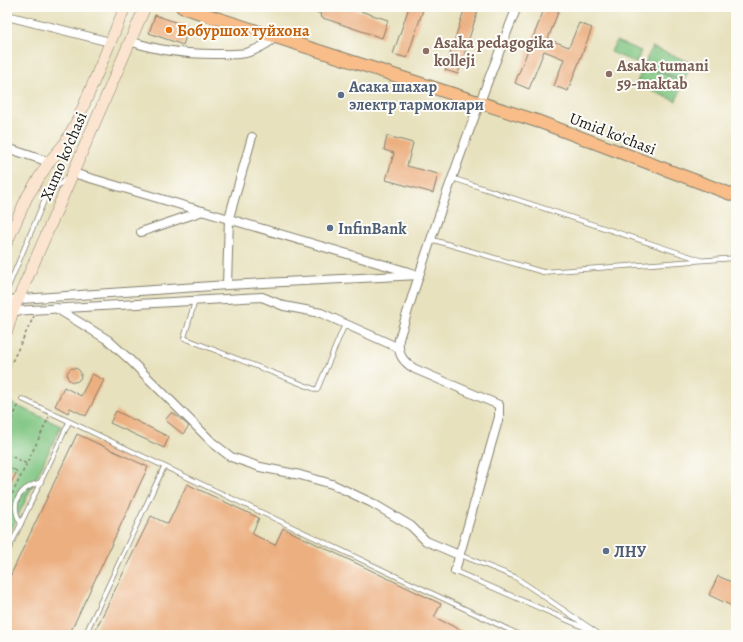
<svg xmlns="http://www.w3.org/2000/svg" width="743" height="642" viewBox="0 0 743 642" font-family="Alegreya,serif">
	<rect width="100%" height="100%" fill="#fdfcf7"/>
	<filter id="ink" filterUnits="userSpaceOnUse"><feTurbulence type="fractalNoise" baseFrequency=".025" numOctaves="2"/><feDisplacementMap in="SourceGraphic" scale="8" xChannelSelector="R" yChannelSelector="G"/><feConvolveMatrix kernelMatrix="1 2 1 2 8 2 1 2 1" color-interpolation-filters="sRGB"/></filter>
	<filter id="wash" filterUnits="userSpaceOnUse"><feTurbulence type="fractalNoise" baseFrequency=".012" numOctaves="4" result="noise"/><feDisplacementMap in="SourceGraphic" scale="16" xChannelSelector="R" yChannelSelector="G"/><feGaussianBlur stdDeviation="0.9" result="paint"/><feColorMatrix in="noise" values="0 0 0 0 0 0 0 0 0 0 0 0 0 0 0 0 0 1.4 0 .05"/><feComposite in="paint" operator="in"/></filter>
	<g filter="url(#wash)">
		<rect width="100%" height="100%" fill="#e7e1bd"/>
		<!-- green -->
		<g fill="#7fc581" stroke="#4e704e">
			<polygon points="616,41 641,51 636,63 611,52"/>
			<polygon points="652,47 692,63 684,81 644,65"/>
			<polygon points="644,66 684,82 676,101 636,84"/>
			<polygon points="9,402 61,426 7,539 7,406"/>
		</g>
		<g id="blocks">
			<!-- building -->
			<g fill="#ecaf80">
				<polygon points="302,7 348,7 388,20 382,38 320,17 321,14"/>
				<polygon points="409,7 424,7 407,58 393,54"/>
				<polygon points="465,7 479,7 458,74 445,70"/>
				<polygon points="545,7 560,7 548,39 569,47 579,23 592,28 568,91 554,86 564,59 544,51 529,89 515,83"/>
				<polygon points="155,15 189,27 183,45 149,33"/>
				<polygon points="387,136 413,143 407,166 438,174 433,193 386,180 394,153 384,150"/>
				<circle cx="74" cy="375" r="7"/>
				<polygon points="92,374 104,380 86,416 70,408 68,413 55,406 64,387 81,396"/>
				<polygon points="116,411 169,437 164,448 110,423"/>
				<polygon points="172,412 189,426 183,434 165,420"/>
				<polygon points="77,434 148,467 69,635 7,635 7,583"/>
				<polygon points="7,467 17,471 7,492"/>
				<polygon points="187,484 259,518 252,534 275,545 283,528 441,604 434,617 471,635 93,635 151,516 168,524"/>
				<polygon points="718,576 736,584 736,608 709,595"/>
			</g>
		</g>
	</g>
	<g filter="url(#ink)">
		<use href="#blocks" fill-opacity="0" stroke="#827e6c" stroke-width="1"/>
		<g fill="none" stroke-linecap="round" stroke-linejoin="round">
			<!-- lane casing -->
			<g stroke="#827e6c" stroke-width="5.5">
				<g id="lane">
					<polyline points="452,178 701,260"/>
					<polyline points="430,239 543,272 736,258"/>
					<polyline points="7,290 46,196 67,178"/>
					<polyline points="195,301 184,338 317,390 345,324"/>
					<polyline points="22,399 520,635"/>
					<path d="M21 524C9 503 19 488 41 482"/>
					<polyline points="7,553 69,422"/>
					<polyline points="455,571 599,634 515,577 460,555"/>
					<polyline points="85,635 164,467"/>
				</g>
			</g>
			<!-- street casing -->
			<g stroke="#827e6c" stroke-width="10">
				<g id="street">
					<polyline points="7,16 110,42"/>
					<path d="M130 41C158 51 185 54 215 54 225 54 236 55 246 53 257 50 267 44 276 37"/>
					<polyline points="7,148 49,162"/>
					<polyline points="73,173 412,273"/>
					<polyline points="141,232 203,211"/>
					<polyline points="227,285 229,218 252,137"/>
					<polyline points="7,300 227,285 419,275"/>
					<polyline points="56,308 108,340 130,360 213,443 231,457 260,467 300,475 332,484 372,503 411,526 426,541 459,555"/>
					<polyline points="13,311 262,297 284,306 321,313 399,348"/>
					<path d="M455 571 499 417V405L415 369C403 362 397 354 399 339 433 227 473 116 517 7"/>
				</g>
			</g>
			<!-- secondary casing -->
			<g stroke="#827e6c" stroke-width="12">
				<g id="secondary">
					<polyline points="7,242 27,197 49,162 65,143 79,117 125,7"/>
					<polyline points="7,331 13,311 145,7"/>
				</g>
			</g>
			<!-- primary casing -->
			<g stroke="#827e6c" stroke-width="14">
				<polyline id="primary" points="182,7 540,122 736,196"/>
			</g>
			<!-- path -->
			<g stroke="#827e6c" stroke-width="1.5" stroke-dasharray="3 3" stroke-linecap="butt">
				<polyline points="7,372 34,316"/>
				<polyline points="7,430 19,404"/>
				<polyline points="7,454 27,464"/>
				<polyline points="7,494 12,496"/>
				<polyline points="7,505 49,417"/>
				<polyline points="7,529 11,531"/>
			</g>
			<!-- lane -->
			<use href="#lane" stroke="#fff" stroke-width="4"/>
			<!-- street -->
			<use href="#street" stroke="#fff" stroke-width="8"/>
			<!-- secondary -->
			<use href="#secondary" stroke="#fce5d0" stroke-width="11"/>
			<!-- primary -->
			<use href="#primary" stroke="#f8bd89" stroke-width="12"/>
		</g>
	</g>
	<!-- markers -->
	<circle fill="#e8710a" stroke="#fdfcf7" stroke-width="1.5" cx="169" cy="30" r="4"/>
	<g fill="#8d6e63" stroke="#fdfcf7" stroke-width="1.5">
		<circle cx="426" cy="51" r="4"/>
		<circle cx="609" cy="74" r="4"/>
	</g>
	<g fill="#5c6f8a" stroke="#fdfcf7" stroke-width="1.5">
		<circle cx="341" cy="95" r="4"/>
		<circle cx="330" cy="228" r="4"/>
		<circle cx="606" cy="551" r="4"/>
	</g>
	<g text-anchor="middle" stroke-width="4" stroke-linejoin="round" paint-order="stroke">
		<!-- food labels -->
		<g font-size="16" font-weight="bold" fill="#c56008" stroke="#fdfcf7" text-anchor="start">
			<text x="177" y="36">Бобуршох туйхона</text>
		</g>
		<!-- education labels -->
		<g font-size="16" font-weight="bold" fill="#785e54" stroke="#fdfcf7" text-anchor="start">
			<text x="434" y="48">Asaka pedagogika<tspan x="434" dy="18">kolleji</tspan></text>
			<text x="617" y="71">Asaka tumani<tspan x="617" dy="18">59-maktab</tspan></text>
		</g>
		<!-- service labels -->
		<g font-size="16" font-weight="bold" fill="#4e5e75" stroke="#fdfcf7" text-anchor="start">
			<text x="349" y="92">Асака шахар<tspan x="349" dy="18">электр тармоклари</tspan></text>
			<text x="338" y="234">InfinBank</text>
			<text x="614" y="557">ЛНУ</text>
		</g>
		<!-- street labels -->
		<g font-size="16" fill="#1c1c1c" stroke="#fdfcf7">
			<text transform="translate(613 133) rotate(21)" y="6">Umid ko'chasi</text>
			<text transform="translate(63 156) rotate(-67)" y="6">Xumo ko’chasi</text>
		</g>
	</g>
	<!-- margin -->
	<rect width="743" height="642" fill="none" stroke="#fdfcf7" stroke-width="24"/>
</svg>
